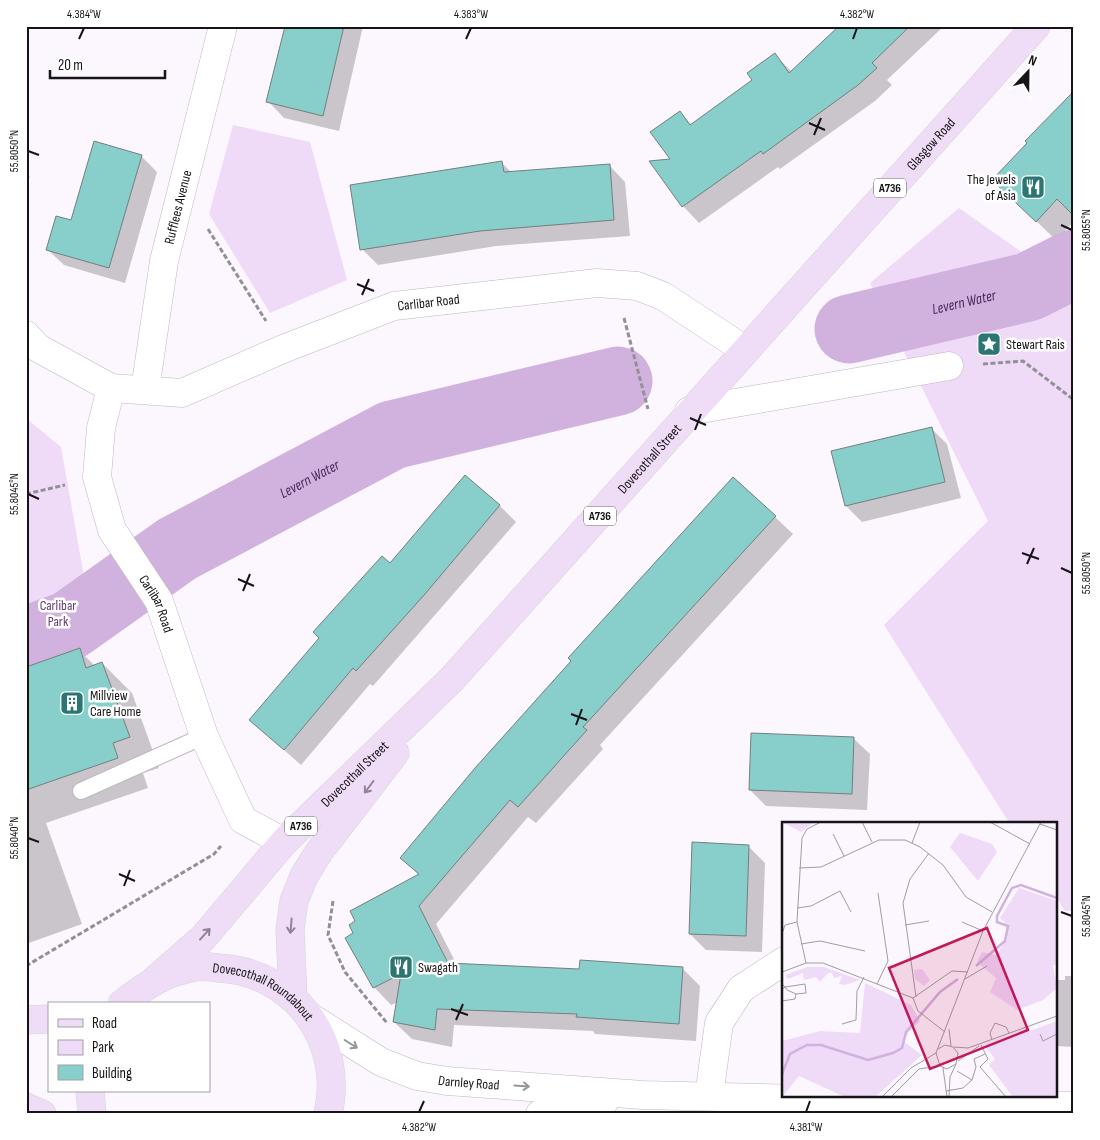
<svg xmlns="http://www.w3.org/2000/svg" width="1100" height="1140" viewBox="0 0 1100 1140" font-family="'Sofia Sans Condensed',sans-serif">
	<rect width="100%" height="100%" fill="#fcf7fe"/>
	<!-- green -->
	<g fill="#efdaf8">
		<polygon points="233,125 310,142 347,280 270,313 209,214"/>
		<polygon points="959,208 1074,289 1074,911 1065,911 1056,897 1056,824 1010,824 884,625 988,521 870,283"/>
		<polygon points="26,418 61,447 94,633 26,661"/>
	</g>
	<!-- shadow -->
	<g fill="#0003">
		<polygon points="286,26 363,26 339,131 284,118 268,101"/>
		<polygon points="841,26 944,26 887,80 892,85 875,101 780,169 778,167 699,223 683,206 651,162 672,160 680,113 692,125 754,80 775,55 792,72"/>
		<polygon points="1074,93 1074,221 1056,240 1013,199"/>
		<polygon points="141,156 157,172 125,283 64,265 47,249 72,222"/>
		<polygon points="502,163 512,173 609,165 625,182 630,236 496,246 378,265 362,249"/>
		<polygon points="26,173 30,177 26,181"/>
		<polygon points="931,428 947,444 961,498 862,522 846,506"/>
		<polygon points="499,505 516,522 373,686 370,684 301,765 250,720 390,565"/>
		<polygon points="775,517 793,534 600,745 603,749 536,823 528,817 436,924 457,965 581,971 682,968 700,986 696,1041 595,1034 593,1031 454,1025 452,1047 412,1039 394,1022 398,1002 391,1005 374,987 355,933 419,875 402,858"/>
		<polygon points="79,650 95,666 102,663 132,693 159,768 143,773 148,788 46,823 82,924 26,944 26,669"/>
		<polygon points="853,738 870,754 867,810 766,806 750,790"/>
		<polygon points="749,847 765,863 762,952 706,950 690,934"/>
		<polygon points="1065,976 1074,976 1074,1047 1056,1046 1056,980 1065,980"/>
	</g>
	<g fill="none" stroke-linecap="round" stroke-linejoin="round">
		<!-- river -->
		<g stroke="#d1b2df" stroke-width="69">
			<path id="s1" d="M849 329 1028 287 1074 264"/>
			<path id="s2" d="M26 641 70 625 177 549 392 435 618 381"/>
		</g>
	</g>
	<!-- building -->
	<g fill="#88ceca" stroke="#747f7e">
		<polygon points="285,26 344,26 323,116 266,102"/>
		<polygon points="839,26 910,26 872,63 877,68 858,85 763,154 761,151 682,207 649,161 670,159 650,132 680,111 690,125 752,80 747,73 775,53 789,73"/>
		<polygon points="1074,91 1074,216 1057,199 1036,222 992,180 1027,143 1025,141"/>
		<polygon points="94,141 142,155 109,268 46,250 56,216 71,220"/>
		<polygon points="502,161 504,172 610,164 614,220 480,231 360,250 350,185"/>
		<polygon points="932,427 945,482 845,506 831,451"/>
		<polygon points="465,475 500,505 425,594 356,671 353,668 284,750 249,720 319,638 313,632 382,556 390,563"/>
		<polygon points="733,477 776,516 583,727 587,730 518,807 510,800 419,906 448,963 579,969 580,960 683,967 679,1024 576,1017 577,1014 437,1009 435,1030 393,1022 401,974 373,988 345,938 353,933 349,925 355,921 350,911 419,874 400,858 475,768 571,661 568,658"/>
		<polygon points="80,648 86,668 102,662 130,737 113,743 118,758 26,790 26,667"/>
		<polygon points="751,733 854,737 852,794 749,790"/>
		<polygon points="692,842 749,845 746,936 689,934"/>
	</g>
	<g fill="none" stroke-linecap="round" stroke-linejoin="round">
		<!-- lane casing -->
		<g stroke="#bdb7bf" stroke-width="18">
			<polyline id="lane" points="81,791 204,736"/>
		</g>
		<!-- street casing -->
		<g stroke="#bdb7bf" stroke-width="29">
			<g id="street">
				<path id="s3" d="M111 388 101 428 97 477 112 530 159 601 204 736 243 820 284 842"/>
				<path id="s4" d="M145 390 164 261 223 26"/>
				<polyline points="689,411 949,366"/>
				<polyline points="709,1096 719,1023 741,989 784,961"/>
			</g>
		</g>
		<!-- secondary casing -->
		<g stroke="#bdb7bf" stroke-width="29">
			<g id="secondary">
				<path id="s5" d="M26 335 38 348 111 388 182 393 283 349 394 306 597 283 637 286 663 296 745 350"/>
				<path id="s6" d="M310 1017 381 1062 417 1076 447 1081 643 1095 1074 1106"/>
				<polyline points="540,1114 604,1102"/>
			</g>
		</g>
		<!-- primary casing -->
		<g stroke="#d5d5d5" stroke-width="29">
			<g id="primary">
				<path id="s7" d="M156 979 203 938 284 842 452 679 1036 26"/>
				<polyline points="293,998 290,929 294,901 304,876 319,852 395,753"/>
				<path id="s8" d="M122 1004C146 985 165 972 196 967 203 966 211 967 219 968 294 972 345 1041 328 1114"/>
				<polyline points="26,1020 49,1019"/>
				<polyline points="90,1091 92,1114"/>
				<polyline points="26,1107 42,1114"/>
			</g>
		</g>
		<!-- path -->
		<g stroke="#939095" stroke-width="3" stroke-dasharray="5 2.5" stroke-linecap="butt">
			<polyline points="208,229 266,321"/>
			<polyline points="624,318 648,409"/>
			<polyline points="983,364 1023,361 1074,400"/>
			<polyline points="26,494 65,485"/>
			<polyline points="333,901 328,935 345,972 387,1023"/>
			<polyline points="26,966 214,854 221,846"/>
		</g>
		<!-- lane -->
		<use href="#lane" stroke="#fff" stroke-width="16"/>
		<!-- street -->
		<use href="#street" stroke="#fff" stroke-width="28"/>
		<!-- secondary -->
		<use href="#secondary" stroke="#fff" stroke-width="28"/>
		<!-- primary -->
		<use href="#primary" stroke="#efddf7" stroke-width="28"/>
	</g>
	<!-- one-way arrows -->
	<defs><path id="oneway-shaft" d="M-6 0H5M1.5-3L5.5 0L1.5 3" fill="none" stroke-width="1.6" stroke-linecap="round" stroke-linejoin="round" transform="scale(1.25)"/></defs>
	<g stroke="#8d8392">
		<use href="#oneway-shaft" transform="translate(369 787) rotate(127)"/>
		<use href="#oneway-shaft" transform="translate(291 926) rotate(95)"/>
		<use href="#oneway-shaft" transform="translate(205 934) rotate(-48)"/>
	</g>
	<g stroke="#969597">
		<use href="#oneway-shaft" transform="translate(351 1044) rotate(32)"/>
		<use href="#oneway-shaft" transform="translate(522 1086) rotate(4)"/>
	</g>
	<!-- ticks -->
	<path fill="none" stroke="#161417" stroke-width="2" d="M79 39 84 28M466 39 471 28M853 39 857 28M809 123 825 130M814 135 821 118M28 151 39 155M1061 225 1072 230M357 284 374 291M362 295 369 279M690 418 706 425M695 430 701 414M28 494 39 499M1022 553 1039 559M1027 564 1034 548M1061 568 1072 573M238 579 254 586M243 591 250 574M571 714 587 720M576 725 582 709M28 838 39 842M119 874 135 881M124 886 130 870M1061 912 1072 916M451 1009 468 1015M456 1020 463 1004M419 1112 424 1101M806 1112 810 1101"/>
	<!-- icons -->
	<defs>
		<g id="restaurant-square" transform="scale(1.25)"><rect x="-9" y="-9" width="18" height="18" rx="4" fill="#2b7572" stroke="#fff"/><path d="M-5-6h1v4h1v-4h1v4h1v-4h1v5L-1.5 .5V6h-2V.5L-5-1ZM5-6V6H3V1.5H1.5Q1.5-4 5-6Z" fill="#fff"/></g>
		<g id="sight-square" transform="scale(1.25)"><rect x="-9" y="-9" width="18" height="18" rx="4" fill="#2b7572" stroke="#fff"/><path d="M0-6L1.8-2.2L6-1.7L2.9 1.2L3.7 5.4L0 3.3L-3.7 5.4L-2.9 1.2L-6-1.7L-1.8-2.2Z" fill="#fff"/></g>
		<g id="building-square" transform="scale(1.25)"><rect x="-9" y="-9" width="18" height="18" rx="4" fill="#2b7572" stroke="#fff"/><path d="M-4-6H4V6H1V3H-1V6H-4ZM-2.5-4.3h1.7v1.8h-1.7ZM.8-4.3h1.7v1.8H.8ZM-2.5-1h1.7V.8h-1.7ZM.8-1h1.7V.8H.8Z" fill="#fff"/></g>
	</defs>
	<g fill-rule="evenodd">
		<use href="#restaurant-square" x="1033" y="187"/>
		<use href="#sight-square" x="989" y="344"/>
		<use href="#building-square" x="72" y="703"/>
		<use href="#restaurant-square" x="401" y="967"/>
	</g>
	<g text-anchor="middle" stroke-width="5" stroke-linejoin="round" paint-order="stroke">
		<!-- shield labels -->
		<g fill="#fff" stroke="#5c5a5d" stroke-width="1">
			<rect x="874" y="178.5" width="32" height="19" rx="4"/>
			<rect x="584" y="506.5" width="32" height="19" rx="4"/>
			<rect x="285" y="816.5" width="32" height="19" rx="4"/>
		</g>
		<g font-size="12" font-weight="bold" fill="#161417">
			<text x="890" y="192">A736</text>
			<text x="600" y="520">A736</text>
			<text x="301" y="830">A736</text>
		</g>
		<!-- street labels -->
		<g font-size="14" fill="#161417" stroke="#fff">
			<text dy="5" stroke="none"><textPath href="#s7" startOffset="1140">Glasgow Road</textPath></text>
			<text dy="5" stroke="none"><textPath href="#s4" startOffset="186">Rufflees Avenue</textPath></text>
			<text dy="5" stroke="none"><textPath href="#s5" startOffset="436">Carlibar Road</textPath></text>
			<text dy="5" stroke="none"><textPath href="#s7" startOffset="718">Dovecothall Street</textPath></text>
			<text dy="5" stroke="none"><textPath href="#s3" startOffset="232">Carlibar Road</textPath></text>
			<text dy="5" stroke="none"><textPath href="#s7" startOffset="286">Dovecothall Street</textPath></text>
			<text dy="5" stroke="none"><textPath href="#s8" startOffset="158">Dovecothall Roundabout</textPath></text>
			<text dy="5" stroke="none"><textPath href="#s6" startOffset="175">Darnley Road</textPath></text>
		</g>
		<!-- poi labels -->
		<g font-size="14" fill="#161417" stroke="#fff" text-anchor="start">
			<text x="1016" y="184" text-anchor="end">The Jewels<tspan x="1016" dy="16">of Asia</tspan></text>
			<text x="1006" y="349">Stewart Rais</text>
			<text x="90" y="700">Millview<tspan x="90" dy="16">Care Home</tspan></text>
			<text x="418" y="972">Swagath</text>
		</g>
		<!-- park labels -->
		<g font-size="14" fill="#623a73" stroke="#fff">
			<text x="58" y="610">Carlibar<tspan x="58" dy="16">Park</tspan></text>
		</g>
		<!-- water labels -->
		<g font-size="15" font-style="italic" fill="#4e275d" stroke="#fff">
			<text dy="5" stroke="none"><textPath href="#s1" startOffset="118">Levern Water</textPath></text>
			<text dy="5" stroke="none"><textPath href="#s2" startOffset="328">Levern Water</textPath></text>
		</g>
	</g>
	<!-- overview -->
	<g transform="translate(782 822)">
		<rect width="275" height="275" fill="#fcf7fe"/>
		<path d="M0 0H32L19 10ZM178 11 210 22 215 30 196 59 168 25ZM237 66 275 79V142L271 144 275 166 261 178 235 188 208 170 214 156 195 140 200 130 214 133 225 117 226 104 218 96ZM25 145H42L78 158 63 163 57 162 60 154 52 156 50 151H46L38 160 34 155 22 158 21 151 6 157 3 153ZM140 147 148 158 142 164 133 157 132 148ZM83 161 129 183 138 199 126 211 122 220 140 233 93 275H63L17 254 0 275V219L38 209 78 211ZM275 199V275H231L207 243 213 237 204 225Z" fill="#efdaf8"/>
		<path fill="none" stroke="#d1b2df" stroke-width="2.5" d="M194 144 223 119 226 104 215 100V94L230 66 239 63 275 76M0 252 8 232 25 223H39L86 238 111 231 120 226 124 210 158 170 176 157"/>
		<path fill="none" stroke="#a09ca2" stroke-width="1" d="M80 0 90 20M208 0 248 22M258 2 275 8M51 12 62 34M130 21 138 0M17 46 39 45 97 18H123L138 25 161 43 184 75 210 90M15 86 29 84 58 69 69 90M180 100 201 109M123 103 147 99M0 112 3 103 15 100M19 122 38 119 83 129M24 141 15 100 20 16 25 7 39 0M0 150 24 141H41L131 176 170 149 186 150M183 157 205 144M0 162 3 165 5 168 14 172 24 171 23 162 3 165 0 167M95 162 106 139 96 71M134 175 121 81 128 57 147 31M131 176 136 189 163 210M0 179 13 177 14 172M60 202 74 198 75 169 82 155M167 207 169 224M258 212 261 219 275 212M210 218 208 211 213 201 224 205 227 211M172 225 186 226 275 194M156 227 163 223 171 225 176 231 174 242 165 247 158 244 154 231 201 109 259 0M176 239 197 224M198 245 224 275M198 245 206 237 199 223M161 246 165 275M175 249 190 258M164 269 181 266 190 258 194 245 192 237 203 232M100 275 129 246 154 231M109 275 137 247 157 244M167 275 168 255 174 242"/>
		<path fill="#c2185b" fill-opacity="0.15" stroke="#c2185b" stroke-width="2.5" d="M205 106 246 208 148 247 107 146Z"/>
		<rect width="275" height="275" fill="none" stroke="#161417" stroke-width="2.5"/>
	</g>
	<!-- border -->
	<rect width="1100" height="1140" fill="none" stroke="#ffffff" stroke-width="55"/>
	<!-- legend -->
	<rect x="48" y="1002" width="162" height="90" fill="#ffffff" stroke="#a2a1a2"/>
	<rect x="58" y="1019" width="25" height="8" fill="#efddf7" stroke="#a2a1a2"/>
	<text x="92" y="1028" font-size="15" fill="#161417">Road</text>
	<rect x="58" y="1040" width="25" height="15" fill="#efdaf8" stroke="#a2a1a2"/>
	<text x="92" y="1052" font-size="15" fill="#161417">Park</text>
	<rect x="58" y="1065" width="25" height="15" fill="#88ceca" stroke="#a2a1a2"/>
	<text x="92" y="1078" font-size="15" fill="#161417">Building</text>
	<!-- north arrow -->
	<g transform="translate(1028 72) rotate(22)" stroke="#ffffff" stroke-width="4" paint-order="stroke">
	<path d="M0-4L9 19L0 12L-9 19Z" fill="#161417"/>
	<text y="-8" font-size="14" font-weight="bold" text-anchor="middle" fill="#161417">N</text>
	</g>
	<!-- scale -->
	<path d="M50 70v8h115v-8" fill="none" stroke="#161417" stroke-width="2.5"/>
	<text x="58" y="70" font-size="15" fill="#161417" stroke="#ffffff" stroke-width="4" paint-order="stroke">20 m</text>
	<rect x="28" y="28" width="1044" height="1084" fill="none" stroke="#161417" stroke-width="2"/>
	<g font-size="12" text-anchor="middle" fill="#161417">
		<text x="84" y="18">4.384°W</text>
		<text x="471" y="18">4.383°W</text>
		<text x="857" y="18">4.382°W</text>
		<text transform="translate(14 151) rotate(-90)" y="4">55.8050°N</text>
		<text transform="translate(1086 230) rotate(-90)" y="4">55.8055°N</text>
		<text transform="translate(14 494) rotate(-90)" y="4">55.8045°N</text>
		<text transform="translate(1086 573) rotate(-90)" y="4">55.8050°N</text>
		<text transform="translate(14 838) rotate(-90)" y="4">55.8040°N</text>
		<text transform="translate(1086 916) rotate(-90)" y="4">55.8045°N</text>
		<text x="419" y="1131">4.382°W</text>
		<text x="806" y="1131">4.381°W</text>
	</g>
</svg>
